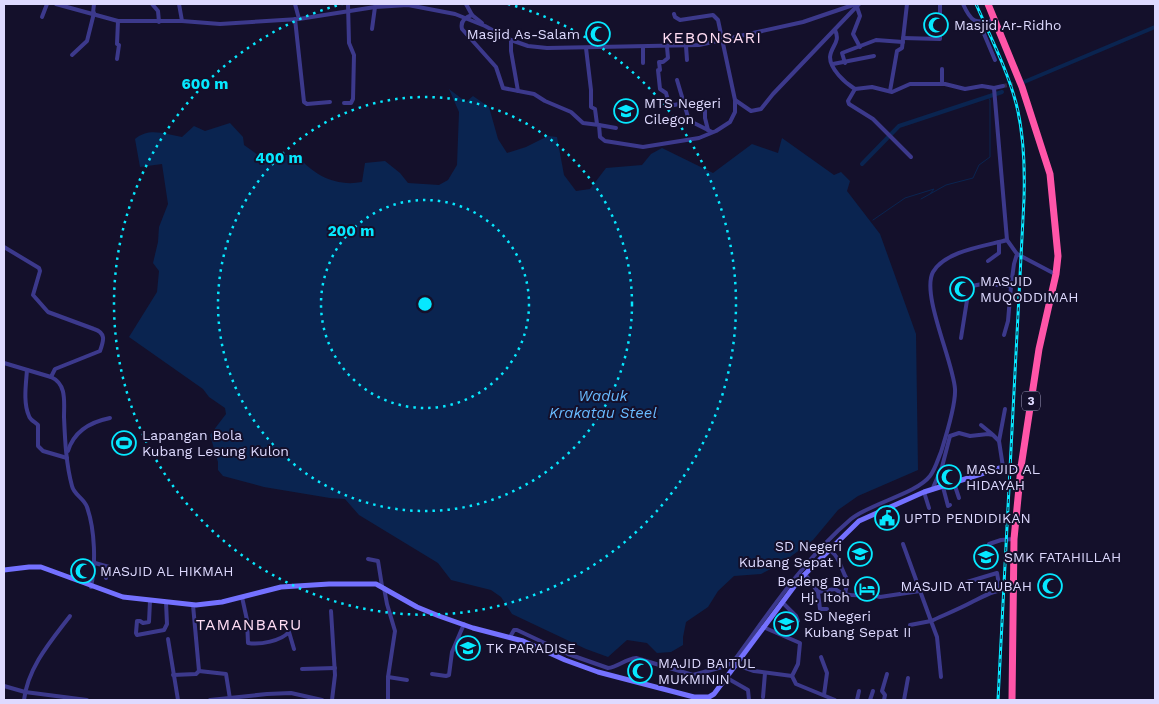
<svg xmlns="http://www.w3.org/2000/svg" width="1159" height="704" viewBox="0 0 1159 704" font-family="'Work Sans',sans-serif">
	<rect width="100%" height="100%" fill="#14102b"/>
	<!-- water -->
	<path fill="#0a2450" d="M449 89 466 102 473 96 489 107 498 139 507 153 526 147 548 136 557 137 564 175 576 191 590 189 606 168 642 165 651 154 662 148 713 173 752 144 778 153 782 138 834 175 841 172 850 181 847 191 880 234 916 334 918 470 858 496 838 510 813 540 782 563 761 574 734 576 718 591 708 607 686 622 683 637V645L671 652 657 653 647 643 627 640 608 657 586 649 512 614 501 597 491 590 451 580 438 563 359 515 345 499 330 498 264 487 223 476 218 470V462L210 435 226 414 225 408 209 397 203 389 129 337 157 292 159 271 153 263 158 242 159 227 168 204 162 164 140 167 135 139C149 127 165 134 182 137L194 126 205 131 230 123 243 137 244 145 258 155H297C313 175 336 187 362 182L365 163 385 161 400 173 408 183 439 185 448 180 457 165 459 112Z"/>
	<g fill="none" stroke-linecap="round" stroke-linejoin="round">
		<!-- stream -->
		<g stroke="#0a2450" stroke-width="1">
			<polyline points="921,199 946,185 973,178 979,165 990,157 990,100 988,97"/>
			<polyline points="873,220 905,198 934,189 930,194"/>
		</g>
		<!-- canal -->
		<g stroke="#0a2450" stroke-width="4">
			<polyline points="1024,82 1155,27"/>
			<polyline points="862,164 899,126 1002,92"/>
		</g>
		<!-- street-tunnel -->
		<polyline stroke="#322e4b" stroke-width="4" stroke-dasharray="4 2" stroke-linecap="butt" points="1003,86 1013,84"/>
		<!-- street -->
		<g stroke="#3c398c" stroke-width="4">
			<polyline points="56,4 118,21 182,21 220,24 299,19 375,7 408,5 455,14 485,26 511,40 528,46 547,48 699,45 803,22 856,4"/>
			<polyline points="152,4 158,11 159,22"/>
			<polyline points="179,4 182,21"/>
			<polyline points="295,4 299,19"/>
			<polyline points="466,4 472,15 482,23"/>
			<path d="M963 4C971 22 975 24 994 20"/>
			<polyline points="857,7 860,16 853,34 860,47"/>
			<polyline points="93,13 94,4"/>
			<path d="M472 15C466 17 460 21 462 29L496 67 503 88 534 94 545 101 571 112 583 123 599 125 600 137 605 141 643 147 699 138 716 131 730 122 735 112V100L718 20 713 15 680 20 675 17 674 14"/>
			<polyline points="42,17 47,4"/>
			<polyline points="295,19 304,102 307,104 330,102"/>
			<polyline points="979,22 995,60"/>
			<polyline points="372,29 375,7"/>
			<polyline points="903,38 940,39 940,4"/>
			<polyline points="511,40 511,51 518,91"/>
			<polyline points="686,46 687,60"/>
			<polyline points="643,47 643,63"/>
			<polyline points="667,47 668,58 663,62 659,62 660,70 658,70 660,89 666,93 669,104 674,105 684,103"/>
			<polyline points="586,48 591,90 591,107 595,109 597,124"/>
			<polyline points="72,55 87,41 94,13"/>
			<polyline points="117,59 119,45 117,44 118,21"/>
			<polyline points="845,63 842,53 876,40 903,42"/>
			<polyline points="833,64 874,56"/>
			<polyline points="942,69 942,84"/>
			<polyline points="677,80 688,117 694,123 712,132"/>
			<polyline points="994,88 1003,86"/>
			<polyline points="855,89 848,101 849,104 873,119 911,157"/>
			<polyline points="890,91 897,51 902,48 907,4"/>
			<polyline points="735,100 751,111 761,109 773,94 859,4"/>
			<polyline points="344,103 351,103 353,99 354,55 349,43 348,4"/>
			<polyline points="705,107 705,118 708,130"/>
			<polyline points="599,125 616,128"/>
			<path d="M4 247 39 268 40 271 33 295 48 312 94 329C106 333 104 340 100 351L55 369 51 377 4 363"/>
			<polyline points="1017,254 1055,274"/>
			<polyline points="988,261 999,253 999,242"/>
			<polyline points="1004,335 1008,321 1011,286"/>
			<polyline points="961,338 968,294 972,286 982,284 1011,286 1014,264 1017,254 1007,240"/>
			<path d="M27 370C26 384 23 403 29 416 30 420 35 422 38 425V446L43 451 67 458"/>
			<path d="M51 377C67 384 64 402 64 417 65 440 66 464 72 486 74 495 84 498 87 507 95 530 96 564 91 587"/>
			<polyline points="981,425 992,434"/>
			<polyline points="950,436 959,433 970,436 988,434 993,435 999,441"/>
			<path d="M68 451C74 431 90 422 110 418"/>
			<polyline points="1003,467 999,441 1005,409"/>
			<polyline points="954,483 959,498"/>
			<polyline points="943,487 948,506 950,505"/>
			<polyline points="932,490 942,467 950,436"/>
			<polyline points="924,492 929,508"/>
			<polyline points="903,544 931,621 910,625"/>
			<polyline points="989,544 1001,540 1014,539"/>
			<path d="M830 550C842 560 840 569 848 581L845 593"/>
			<polyline points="368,559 378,561 382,586"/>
			<polyline points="95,563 109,567 106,578"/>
			<polyline points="805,574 818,592 820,609 827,609"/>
			<polyline points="967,582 997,573 1000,590"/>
			<polyline points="384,588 387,604 395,631 388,677 388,700"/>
			<path d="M818 592 835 589C849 600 865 592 880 597L920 591"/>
			<path d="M242 597 247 620 248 643C260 645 281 641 289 632L294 649"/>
			<polyline points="150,601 149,622 143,623 140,621 137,621 136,633 137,635 164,630 167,624 166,602"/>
			<polyline points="782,602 796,616 798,621"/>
			<polyline points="193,605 199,671 226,674 230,699"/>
			<polyline points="331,611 335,675 332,700"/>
			<polyline points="763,627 800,643 798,664 792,676"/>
			<path d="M510 637 514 630H517L568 654 608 668C618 667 625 659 636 658L693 675 726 666 733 662C769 613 804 559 851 519 871 503 916 494 930 476 935 470 938 459 941 452 946 436 956 405 955 389 953 361 921 294 933 272 945 251 985 246 1007 240L994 88 982 86 965 89 945 84H910L892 92 872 87 855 89C845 83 830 69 830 57 831 46 841 42 835 30"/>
			<polyline points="168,639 178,700"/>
			<polyline points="821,657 827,673 824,695"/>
			<polyline points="737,665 754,671 792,676 796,684 835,700"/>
			<polyline points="302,669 335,668"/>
			<polyline points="432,674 446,676 449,675 452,652 464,624"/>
			<polyline points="173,675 196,674 199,671"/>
			<polyline points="388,677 407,680"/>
			<path d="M941 677 937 637 931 621C944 615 959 609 972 602 988 594 994 590 1013 589"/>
			<polyline points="727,678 748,690 749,700"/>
			<polyline points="4,686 25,692 87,700"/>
			<polyline points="763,697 765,673"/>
			<path d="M24 700C28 667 51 641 70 616"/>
			<polyline points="210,700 267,694 291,693 322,700"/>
			<polyline points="857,700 859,691"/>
			<polyline points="870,700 873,691"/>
			<polyline points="884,700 885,695 882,691 887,674"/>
			<polyline points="904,700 908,678"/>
		</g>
		<!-- secondary -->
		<polyline stroke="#7471ff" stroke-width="5" points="4,570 29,567 41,567 123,597 196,605 222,602 281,587 329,584 376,584 417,607 439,616 473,628 523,641 565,660 598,672 694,697 709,697 714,694 799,580 859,521 924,492 1003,467 1021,467"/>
		<!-- highway -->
		<polyline stroke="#ff55a8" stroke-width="7" points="988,4 1022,87 1050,174 1058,256 1056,274 1039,349 1021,467 1014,539 1012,700"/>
		<!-- rail casing -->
		<g stroke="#06e8ff" stroke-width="3">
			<path id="rail" d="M976 4C990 36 1007 69 1016 103 1024 134 1025 167 1024 199L998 700"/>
		</g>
		<!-- rail -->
		<use href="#rail" stroke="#14102b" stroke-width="1" stroke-dasharray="4" stroke-linecap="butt"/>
	</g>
	<!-- distance rings -->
	<g fill="none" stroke="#06e8ff" stroke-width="2.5" stroke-dasharray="2.5 5">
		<circle cx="425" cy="304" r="104"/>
		<circle cx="425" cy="304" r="207"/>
		<path d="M508 4A311 311 0 1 1 342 4"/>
	</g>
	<!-- icons -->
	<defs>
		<g id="mosque-ring" transform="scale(1.25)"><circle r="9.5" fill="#14102b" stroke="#06e8ff" stroke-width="1.5"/><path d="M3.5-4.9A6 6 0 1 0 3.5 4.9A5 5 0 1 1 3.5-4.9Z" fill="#06e8ff"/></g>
		<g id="school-ring" transform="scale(1.25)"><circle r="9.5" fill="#14102b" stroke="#06e8ff" stroke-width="1.5"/><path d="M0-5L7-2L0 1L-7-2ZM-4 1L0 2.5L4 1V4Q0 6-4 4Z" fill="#06e8ff"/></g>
		<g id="stadium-ring" transform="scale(1.25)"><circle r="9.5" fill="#14102b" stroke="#06e8ff" stroke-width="1.5"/><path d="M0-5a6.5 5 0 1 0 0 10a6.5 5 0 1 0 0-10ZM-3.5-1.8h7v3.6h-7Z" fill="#06e8ff"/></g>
		<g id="civic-ring" transform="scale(1.25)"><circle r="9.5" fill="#14102b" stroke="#06e8ff" stroke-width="1.5"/><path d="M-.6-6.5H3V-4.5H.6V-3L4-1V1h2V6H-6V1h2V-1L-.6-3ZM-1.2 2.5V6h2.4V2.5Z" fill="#06e8ff"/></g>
		<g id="hotel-ring" transform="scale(1.25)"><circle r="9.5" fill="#14102b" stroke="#06e8ff" stroke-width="1.5"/><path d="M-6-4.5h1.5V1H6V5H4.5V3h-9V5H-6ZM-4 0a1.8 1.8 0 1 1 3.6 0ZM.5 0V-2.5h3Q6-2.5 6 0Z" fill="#06e8ff"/></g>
	</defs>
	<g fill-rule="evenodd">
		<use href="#mosque-ring" x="936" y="25"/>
		<use href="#mosque-ring" x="598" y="34"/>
		<use href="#school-ring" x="626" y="111"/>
		<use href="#mosque-ring" x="962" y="289"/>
		<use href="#stadium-ring" x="124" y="443"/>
		<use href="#mosque-ring" x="949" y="477"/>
		<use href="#civic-ring" x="887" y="518"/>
		<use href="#school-ring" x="860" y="554"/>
		<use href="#school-ring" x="986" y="557"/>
		<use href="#mosque-ring" x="83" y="571"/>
		<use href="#mosque-ring" x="1050" y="586"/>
		<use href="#hotel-ring" x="867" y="589"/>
		<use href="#school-ring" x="786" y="624"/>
		<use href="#school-ring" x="468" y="648"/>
		<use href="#mosque-ring" x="640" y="671"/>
	</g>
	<g text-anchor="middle" stroke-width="4" stroke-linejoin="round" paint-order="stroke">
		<!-- shield labels -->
		<rect fill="#14102b" stroke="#a19dbf" stroke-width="1" x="1022" y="391.5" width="18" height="19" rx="4"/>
		<g font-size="12" font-weight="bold" fill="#dedaff">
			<text x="1031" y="405">3</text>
		</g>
		<!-- poi labels -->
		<g font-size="14" fill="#dedaff" stroke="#14102b" text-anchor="start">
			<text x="954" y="30">Masjid Ar-Ridho</text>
			<text x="580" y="39" text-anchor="end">Masjid As-Salam</text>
			<text x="644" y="108">MTS Negeri<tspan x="644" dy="16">Cilegon</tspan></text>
			<text x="980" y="286">MASJID<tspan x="980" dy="16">MUQODDIMAH</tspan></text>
			<text x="142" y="440">Lapangan Bola<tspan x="142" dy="16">Kubang Lesung Kulon</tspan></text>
			<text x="966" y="474">MASJID AL<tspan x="966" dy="16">HIDAYAH</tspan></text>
			<text x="904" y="523">UPTD PENDIDIKAN</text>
			<text x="842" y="551" text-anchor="end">SD Negeri<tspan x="842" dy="16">Kubang Sepat I</tspan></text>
			<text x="1004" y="562">SMK FATAHILLAH</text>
			<text x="100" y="576">MASJID AL HIKMAH</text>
			<text x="850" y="586" text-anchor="end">Bedeng Bu<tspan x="850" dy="16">Hj. Itoh</tspan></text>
			<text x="1032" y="591" text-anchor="end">MASJID AT TAUBAH</text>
			<text x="804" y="621">SD Negeri<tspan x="804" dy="16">Kubang Sepat II</tspan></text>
			<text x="486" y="653">TK PARADISE</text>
			<text x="658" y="668">MAJID BAITUL<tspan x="658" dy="16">MUKMININ</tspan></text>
		</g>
		<!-- water labels -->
		<g font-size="15" font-style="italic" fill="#68baff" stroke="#14102b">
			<text x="603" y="401">Waduk<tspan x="603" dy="17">Krakatau Steel</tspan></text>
		</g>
		<!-- quarter labels -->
		<g font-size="16" letter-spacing="1" fill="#ffdcf3" stroke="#14102b">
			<text x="712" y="43">KEBONSARI</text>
			<text x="249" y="630">TAMANBARU</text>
		</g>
	</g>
	<circle cx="425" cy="304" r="8" fill="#06e8ff" stroke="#14102b" stroke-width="2.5"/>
	<g font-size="15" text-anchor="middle" font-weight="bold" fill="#06e8ff" stroke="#14102b" stroke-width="4" stroke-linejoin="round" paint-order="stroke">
		<text x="205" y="89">600 m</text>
		<text x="279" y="163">400 m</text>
		<text x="351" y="236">200 m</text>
	</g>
	<!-- border -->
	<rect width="1159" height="704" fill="none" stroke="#dedaff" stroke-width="10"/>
</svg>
